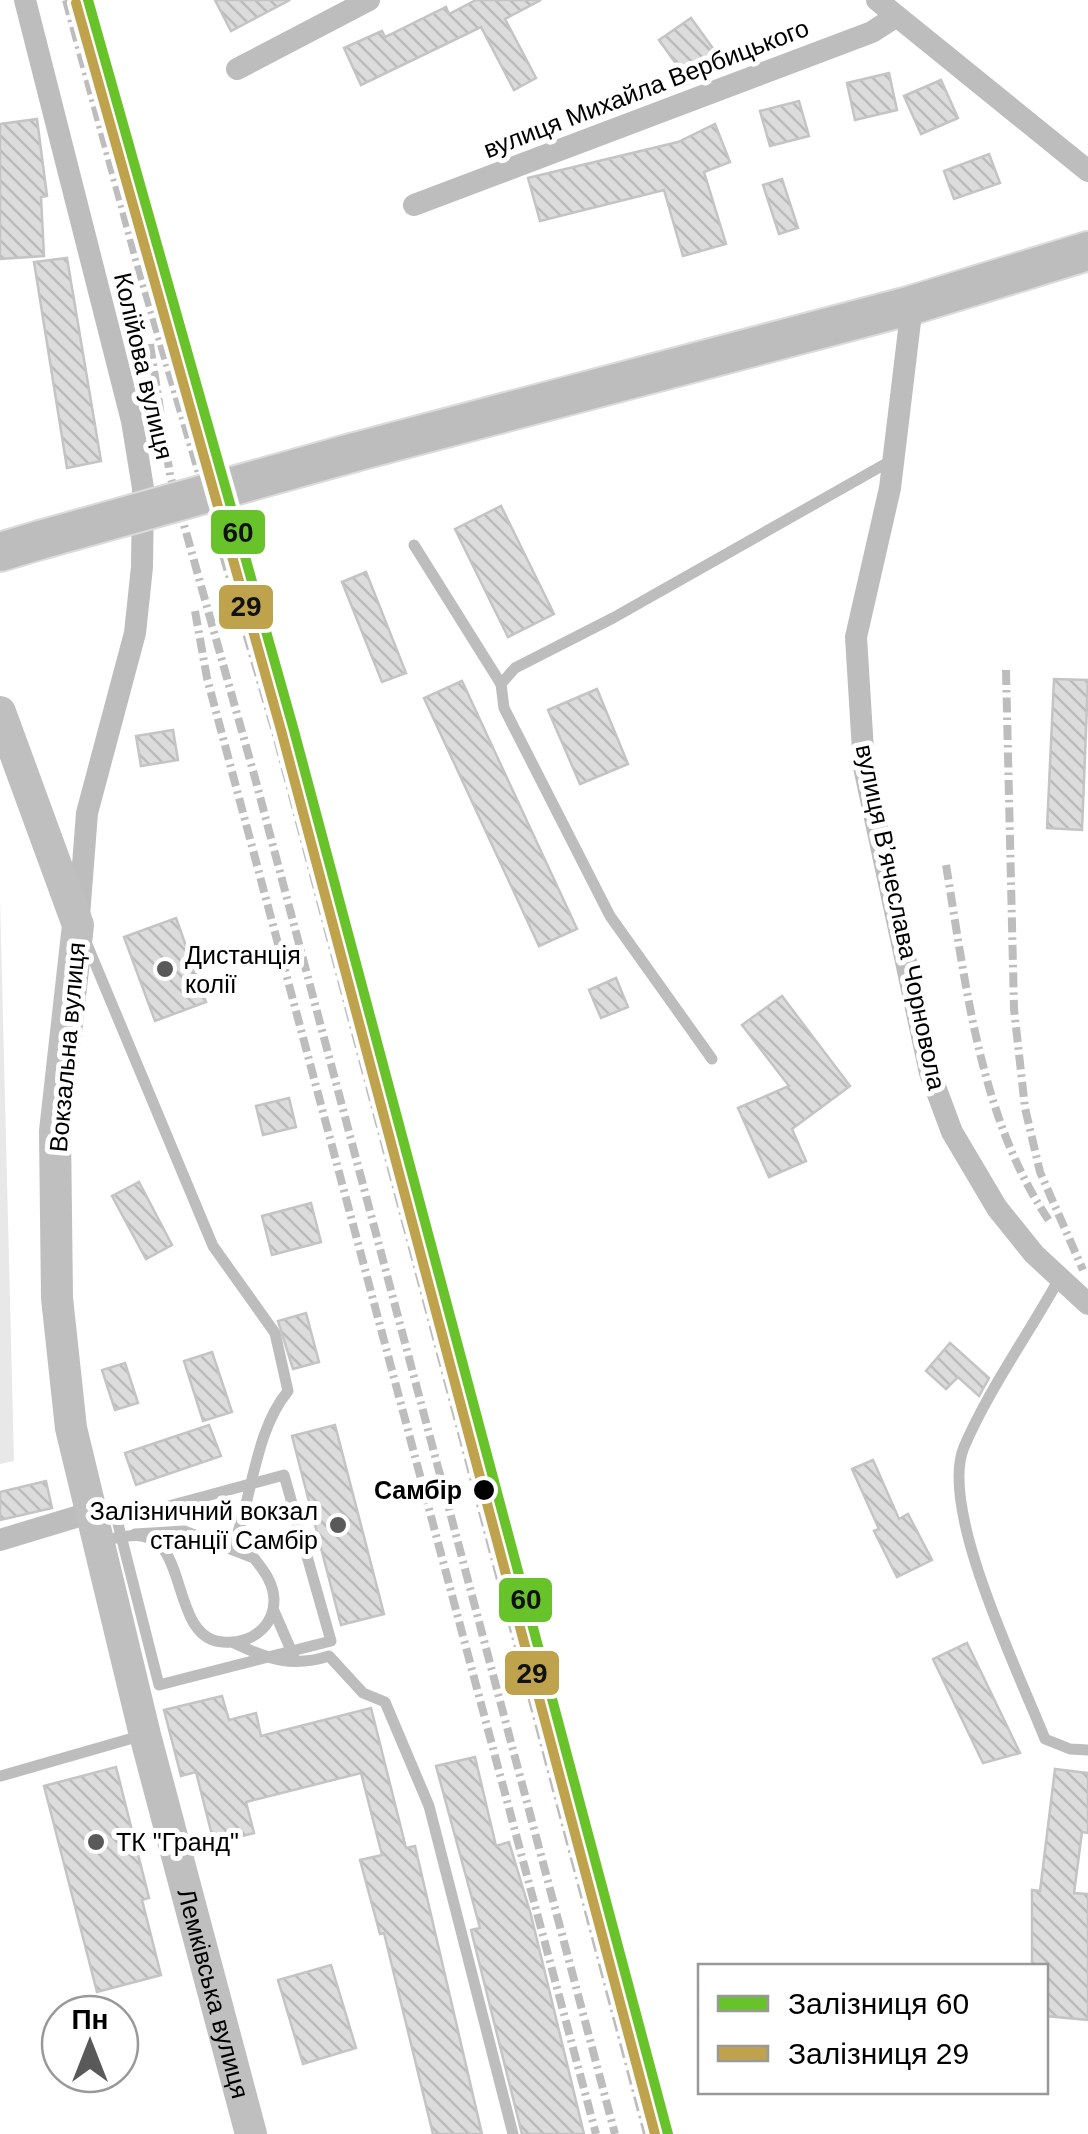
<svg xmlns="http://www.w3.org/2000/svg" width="1088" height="2134" viewBox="0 0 1088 2134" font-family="Arial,sans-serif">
	<defs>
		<pattern id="building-back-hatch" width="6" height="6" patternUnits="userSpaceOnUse" patternTransform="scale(2.5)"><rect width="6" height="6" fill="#dcdcdc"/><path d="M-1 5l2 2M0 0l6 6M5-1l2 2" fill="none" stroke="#bbb"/></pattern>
	</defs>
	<rect width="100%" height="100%" fill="#fff"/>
	<!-- green -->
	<polygon fill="#e8e8e8" points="0,898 14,1461 0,1464"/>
	<!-- building -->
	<g fill="url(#building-back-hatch)" stroke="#c4c4c4" stroke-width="2.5">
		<polygon points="215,0 290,0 231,31"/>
		<polygon points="476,0 541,0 505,19 536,78 514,90 481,27 361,85 344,48 382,31 385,37 446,7 449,14"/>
		<polygon points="691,18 722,61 690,83 659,40"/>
		<polygon points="889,73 897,110 855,120 847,83"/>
		<polygon points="941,80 958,118 921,134 904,96"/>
		<polygon points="799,101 809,136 770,146 760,111"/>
		<polygon points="37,119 47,196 41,197 44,256 0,259 0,124"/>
		<polygon points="715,124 730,162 704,172 726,244 683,256 664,190 540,221 528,178 678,142"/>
		<polygon points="989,154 1000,183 954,199 944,171"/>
		<polygon points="782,179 798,228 779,234 763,185"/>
		<polygon points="67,258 101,461 67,468 34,262"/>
		<polygon points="501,506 554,614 508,637 455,529"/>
		<polygon points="366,572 406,673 382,682 342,582"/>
		<polygon points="1054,679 1088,680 1082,830 1047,828"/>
		<polygon points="462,681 577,929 539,946 424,698"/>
		<polygon points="597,689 628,764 580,784 548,710"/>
		<polygon points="173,730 178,760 141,766 136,736"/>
		<polygon points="176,918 206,1002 155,1021 124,937"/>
		<polygon points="616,978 628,1007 601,1018 589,990"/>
		<polygon points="782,996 850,1086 792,1129 806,1161 769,1177 738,1108 789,1086 742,1025"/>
		<polygon points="289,1098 296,1127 263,1135 256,1106"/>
		<polygon points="139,1182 172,1245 146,1259 112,1196"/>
		<polygon points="311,1203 321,1242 272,1255 262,1216"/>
		<polygon points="306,1313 319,1362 293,1369 278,1321"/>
		<polygon points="950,1343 989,1378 979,1396 958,1377 946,1389 926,1371"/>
		<polygon points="212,1352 232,1412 203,1421 184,1361"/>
		<polygon points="125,1363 138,1403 115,1410 102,1370"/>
		<polygon points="209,1425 221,1456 136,1485 125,1453"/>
		<polygon points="335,1425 384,1614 341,1625 292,1436"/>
		<polygon points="873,1460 899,1519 908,1514 932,1560 897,1577 874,1531 879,1529 852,1469"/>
		<polygon points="46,1481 52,1508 0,1520 0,1492"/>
		<polygon points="967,1643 1020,1753 983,1763 933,1659"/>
		<polygon points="222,1696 229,1720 256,1713 261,1736 371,1708 406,1848 415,1846 482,2134 433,2134 384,1933 380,1934 360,1860 382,1855 361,1773 246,1802 254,1833 214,1843 196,1772 181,1776 164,1710"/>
		<polygon points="475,1757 496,1846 509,1842 531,1915 584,2134 522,2134 471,1930 480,1928 436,1766"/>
		<polygon points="116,1767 149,1898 142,1900 161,1975 97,1992 44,1786"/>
		<polygon points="1055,1769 1088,1773 1088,1833 1082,1832 1074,1893 1088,1894 1088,2020 1046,2016 1046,1966 1032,1966 1032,1890 1040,1891"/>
		<polygon points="331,1965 356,2048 303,2064 278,1980"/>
	</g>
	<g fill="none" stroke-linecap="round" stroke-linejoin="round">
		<!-- primary casing -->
		<g stroke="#dbdbdb" stroke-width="42">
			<g id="primary">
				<polyline points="355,452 912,305 1088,251"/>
				<polyline points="0,552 40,540"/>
			</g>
		</g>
		<!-- service -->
		<g stroke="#bdbdbd" stroke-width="11">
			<polyline points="414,545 501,684"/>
			<path d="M86 942 213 1246 275 1333 288 1391C254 1432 253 1497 233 1546"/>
			<polyline points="712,1059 610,916 504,708 501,684 515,668 613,618 894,459"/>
			<path d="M1059 1279C1028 1335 989 1389 964 1447 938 1509 1020 1675 1045 1739L1070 1749 1088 1750"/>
			<polygon points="284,1475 331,1641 159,1685 117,1520"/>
			<path d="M116 1538C135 1534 150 1533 164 1550 184 1577 182 1640 223 1642 236 1643 248 1641 259 1632 269 1624 274 1612 274 1599 273 1582 264 1571 254 1558L184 1531 135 1534"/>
			<polyline points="274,1611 294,1657"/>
			<path d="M234 1643C268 1659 292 1668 329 1656L363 1693 385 1702 429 1806 513 2134"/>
			<polyline points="1,1776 140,1736"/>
		</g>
		<!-- minor -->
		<g stroke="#bdbdbd" stroke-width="22">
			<polyline points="25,0 132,421 143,488 142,567 135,633 87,813 79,916"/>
			<polyline points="877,0 1088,171"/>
			<polyline points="237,69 369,0"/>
			<polyline points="414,205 872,32 895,17"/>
			<polyline points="912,305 890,488 856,637 864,767 930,1073 952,1132 997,1208 1034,1254 1088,1304"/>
			<polyline points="0,1540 89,1513"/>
		</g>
		<!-- secondary -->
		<path stroke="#bfbfbf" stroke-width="32" id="s1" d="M0 712 78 925 55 1131 57 1298 71 1428 145 1735 251 2134"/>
		<!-- primary -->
		<use href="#primary" stroke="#bdbdbd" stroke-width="38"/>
		<!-- rail -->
		<g stroke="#bdbdbd" stroke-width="8" stroke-dasharray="15 5 2.5 5" stroke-linecap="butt">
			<polyline points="66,0 137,263 276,735 647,2134"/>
			<polyline points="150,344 170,475 255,778 615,2134"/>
			<polyline points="195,611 207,678 596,2134"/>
			<polyline points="1006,670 1014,1009 1025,1108 1040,1172 1083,1270"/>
			<path d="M946 865C966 985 980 1120 1050 1222"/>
		</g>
		<!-- primary-bridge casing -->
		<g stroke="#dbdbdb" stroke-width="42" stroke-linecap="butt">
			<polyline id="primary-bridge" points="40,540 355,452"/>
		</g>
		<!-- primary-bridge -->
		<use href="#primary-bridge" stroke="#bdbdbd" stroke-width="38"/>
		<!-- rail-1 casing -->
		<g stroke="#fff" stroke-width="18">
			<polyline id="rail-1" points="88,0 293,727 668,2134"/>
		</g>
		<!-- rail-2 casing -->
		<g stroke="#fff" stroke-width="18">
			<polyline id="rail-2" points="76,3 281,730 655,2134"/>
		</g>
		<!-- rail-1 -->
		<use href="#rail-1" stroke="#68c32b" stroke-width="10"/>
		<!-- rail-2 -->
		<use href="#rail-2" stroke="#bfa34c" stroke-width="10"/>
	</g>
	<!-- markers -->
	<g fill="#595959" stroke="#fff" stroke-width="4">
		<circle cx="165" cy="969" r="10"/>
		<circle cx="338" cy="1525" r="10"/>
		<circle cx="96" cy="1842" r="10"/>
	</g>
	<circle fill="#000" stroke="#fff" stroke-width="4" cx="484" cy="1490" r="12"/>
	<g text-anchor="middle" stroke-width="10" stroke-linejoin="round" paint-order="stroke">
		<!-- street labels -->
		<g font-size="25" fill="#000" stroke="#fff">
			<text transform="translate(646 88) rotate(-21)" y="9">вулиця Михайла Вербицького</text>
			<text transform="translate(144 366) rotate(77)" y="9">Колійова вулиця</text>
			<text transform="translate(901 917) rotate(78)" y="9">вулиця Вʼячеслава Чорновола</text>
			<text transform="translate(67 1047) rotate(-85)" y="9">Вокзальна вулиця</text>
			<text dy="9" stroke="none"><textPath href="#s1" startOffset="1315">Лемківська вулиця</textPath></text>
		</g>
		<!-- poi labels -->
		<g font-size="25" fill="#000" stroke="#fff" text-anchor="start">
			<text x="185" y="964">Дистанція<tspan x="185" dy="29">колії</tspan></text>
			<text x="318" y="1520" text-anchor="end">Залізничний вокзал<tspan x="318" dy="29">станції Самбір</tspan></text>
			<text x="116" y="1851">ТК "Гранд"</text>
		</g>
		<!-- stop labels -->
		<g font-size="25" font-weight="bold" fill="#000" stroke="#fff" text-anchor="end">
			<text x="462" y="1499">Самбір</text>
		</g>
	</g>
	<g stroke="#fff" stroke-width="4">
		<rect x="209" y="508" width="58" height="48" rx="10" fill="#68c32b"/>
		<rect x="217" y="583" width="58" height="48" rx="10" fill="#bfa34c"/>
		<rect x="497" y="1576" width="57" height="48" rx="10" fill="#68c32b"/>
		<rect x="503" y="1649" width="58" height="48" rx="10" fill="#bfa34c"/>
	</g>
	<g font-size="28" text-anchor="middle" font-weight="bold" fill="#111">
		<text x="238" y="542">60</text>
		<text x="246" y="616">29</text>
		<text x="526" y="1609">60</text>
		<text x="532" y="1683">29</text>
	</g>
	<!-- legend -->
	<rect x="698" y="1964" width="350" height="130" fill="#ffffff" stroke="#999999" stroke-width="2.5"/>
	<rect x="718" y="1996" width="50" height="15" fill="#68c32b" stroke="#999999" stroke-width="2.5"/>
	<text x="788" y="2014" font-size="30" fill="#000000">Залізниця 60</text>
	<rect x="718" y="2046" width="50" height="15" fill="#bfa34c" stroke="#999999" stroke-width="2.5"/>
	<text x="788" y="2064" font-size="30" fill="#000000">Залізниця 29</text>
	<!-- north arrow -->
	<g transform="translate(90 2044)"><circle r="48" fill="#ffffff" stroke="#999999" stroke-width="2.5"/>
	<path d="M0-8L18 38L0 25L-18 38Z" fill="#595959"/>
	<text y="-15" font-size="28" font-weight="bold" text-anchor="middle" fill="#000000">Пн</text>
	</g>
</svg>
